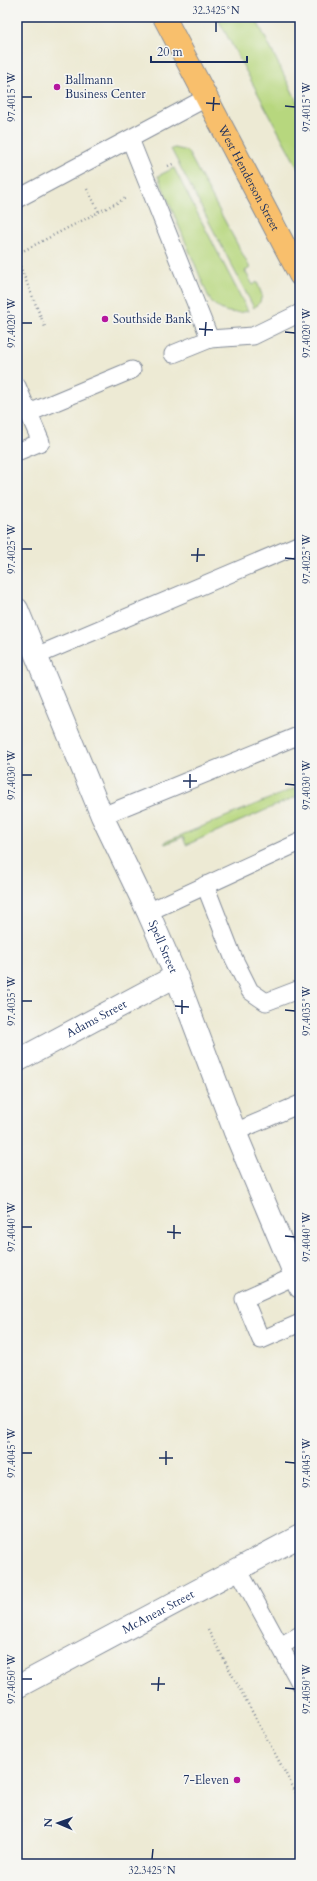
<svg xmlns="http://www.w3.org/2000/svg" width="317" height="1881" viewBox="0 0 317 1881" font-family="Cardo,serif">
	<rect width="100%" height="100%" fill="#f6f6f2"/>
	<filter id="ink" filterUnits="userSpaceOnUse"><feTurbulence type="fractalNoise" baseFrequency=".025" numOctaves="2"/><feDisplacementMap in="SourceGraphic" scale="8" xChannelSelector="R" yChannelSelector="G"/><feConvolveMatrix kernelMatrix="1 2 1 2 8 2 1 2 1" color-interpolation-filters="sRGB"/></filter>
	<filter id="wash" filterUnits="userSpaceOnUse"><feTurbulence type="fractalNoise" baseFrequency=".012" numOctaves="4" result="noise"/><feDisplacementMap in="SourceGraphic" scale="16" xChannelSelector="R" yChannelSelector="G"/><feGaussianBlur stdDeviation="0.9" result="paint"/><feColorMatrix in="noise" values="0 0 0 0 0 0 0 0 0 0 0 0 0 0 0 0 0 1.4 0 .05"/><feComposite in="paint" operator="in"/></filter>
	<g filter="url(#wash)">
		<rect width="100%" height="100%" fill="#edead4"/>
		<!-- green -->
		<g fill="#b7d77e" stroke="#69836e">
			<polygon points="217,17 255,17 300,107 300,172"/>
			<polygon points="175,148 187,151 189,154 250,268 245,271 253,285 257,282 262,295 260,302 254,308 171,149"/>
			<path d="M174 168 248 311C232 315 218 312 209 298L158 176Z"/>
			<polygon points="300,786 300,795 186,845 183,837 165,844 165,842"/>
		</g>
	</g>
	<g filter="url(#ink)">
		<g fill="none" stroke-linecap="round" stroke-linejoin="round">
			<!-- lane casing -->
			<g stroke="#848c99" stroke-width="19">
				<g id="lane">
					<polyline points="130,139 210,339"/>
					<polyline points="17,199 206,98"/>
					<polyline points="173,354 210,339 253,336 300,313"/>
					<polyline points="17,386 41,442 17,452"/>
					<polyline points="29,413 132,370"/>
					<polyline points="36,656 300,544"/>
					<polyline points="102,816 300,735"/>
					<polyline points="205,885 233,957 250,991 266,1002 300,989"/>
					<polyline points="148,912 300,842"/>
					<polyline points="235,1132 300,1104"/>
					<polyline points="295,1276 244,1299 261,1340 300,1323"/>
					<polyline points="238,1569 280,1646"/>
					<polyline points="300,1635 280,1646 300,1683"/>
				</g>
			</g>
			<!-- street casing -->
			<g stroke="#848c99" stroke-width="24">
				<g id="street">
					<path id="s1" d="M17 609 102 816 148 912 176 976 235 1132 300 1287"/>
					<path id="s2" d="M17 1061 176 976"/>
					<path id="s3" d="M17 1687 300 1536"/>
				</g>
			</g>
			<!-- primary casing -->
			<g stroke="#848c99" stroke-width="24">
				<g id="primary">
					<path id="s4" d="M164 17 300 275"/>
				</g>
			</g>
			<!-- path -->
			<g stroke="#848c99" stroke-width="2.5" stroke-dasharray="1 3" stroke-linecap="butt">
				<polyline points="168,166 175,163"/>
				<polyline points="87,189 99,212"/>
				<polyline points="17,254 126,198"/>
				<polyline points="17,259 45,327"/>
				<polyline points="208,1630 300,1800"/>
			</g>
			<!-- lane -->
			<use href="#lane" stroke="#fff" stroke-width="17"/>
			<!-- street -->
			<use href="#street" stroke="#fff" stroke-width="22"/>
			<!-- primary -->
			<use href="#primary" stroke="#f8bf6c" stroke-width="22"/>
		</g>
	</g>
	<!-- ticks -->
	<path fill="none" stroke="#1b2f5e" stroke-width="1.5" d="M216 32V22M22 97H32M206 103 220 104M285 106 295 107M213 111 214 97M22 323H32M199 329 213 330M285 332 295 333M205 336 206 322M22 549H32M191 555H205M285 558 295 559M197 562 198 548M22 775H32M183 781H197M285 784 295 785M190 788V774M22 1001H32M175 1006 189 1007M285 1010 295 1011M182 1014V1000M22 1227H32M167 1232 181 1233M285 1236 295 1237M174 1239V1225M22 1453H32M159 1458H173M285 1462 295 1463M166 1465V1451M22 1679H32M151 1684H165M285 1688 295 1689M158 1691 159 1677M152 1859 153 1849"/>
	<!-- markers -->
	<g fill="#b5179e" stroke="#f6f6f2" stroke-width="1.5">
		<circle cx="57" cy="87" r="4"/>
		<circle cx="105" cy="319" r="4"/>
		<circle cx="237" cy="1780" r="4"/>
	</g>
	<g text-anchor="middle" stroke-width="3" stroke-linejoin="round" paint-order="stroke">
		<!-- poi labels -->
		<g font-size="12" fill="#1b2f5e" stroke="#f6f6f2" text-anchor="start">
			<text x="65" y="84">Ballmann<tspan x="65" dy="14">Business Center</tspan></text>
			<text x="113" y="323">Southside Bank</text>
			<text x="229" y="1784" text-anchor="end">7-Eleven</text>
		</g>
		<!-- street labels -->
		<g font-size="12" fill="#1b2f5e" stroke="#f6f6f2">
			<text dy="4" stroke="none"><textPath href="#s4" startOffset="182">West Henderson Street</textPath></text>
			<text dy="4" stroke="none"><textPath href="#s1" startOffset="368">Spell Street</textPath></text>
			<text dy="4" stroke="none"><textPath href="#s2" startOffset="90">Adams Street</textPath></text>
			<text dy="4" stroke="none"><textPath href="#s3" startOffset="160">McAnear Street</textPath></text>
		</g>
	</g>
	<!-- margin -->
	<rect width="317" height="1881" fill="none" stroke="#f6f6f2" stroke-width="44"/>
	<!-- north arrow -->
	<g transform="translate(58 1823) rotate(272)" stroke="#f6f6f2" stroke-width="3" paint-order="stroke">
	<path d="M0-3L7 15L0 10L-7 15Z" fill="#1b2f5e"/>
	<text y="-6" font-size="11" font-weight="bold" text-anchor="middle" fill="#1b2f5e">N</text>
	</g>
	<!-- scale -->
	<path d="M151 56v6h96v-6" fill="none" stroke="#1b2f5e" stroke-width="2"/>
	<text x="157" y="56" font-size="12" fill="#1b2f5e" stroke="#f6f6f2" stroke-width="3" paint-order="stroke">20 m</text>
	<rect x="22" y="22" width="273" height="1837" fill="none" stroke="#1b2f5e" stroke-width="1.5"/>
	<g font-size="10" text-anchor="middle" fill="#1b2f5e">
		<text x="216" y="14">32.3425°N</text>
		<text transform="translate(11 97) rotate(-90)" y="4">97.4015°W</text>
		<text transform="translate(306 107) rotate(-90)" y="4">97.4015°W</text>
		<text transform="translate(11 323) rotate(-90)" y="4">97.4020°W</text>
		<text transform="translate(306 333) rotate(-90)" y="4">97.4020°W</text>
		<text transform="translate(11 549) rotate(-90)" y="4">97.4025°W</text>
		<text transform="translate(306 559) rotate(-90)" y="4">97.4025°W</text>
		<text transform="translate(11 775) rotate(-90)" y="4">97.4030°W</text>
		<text transform="translate(306 785) rotate(-90)" y="4">97.4030°W</text>
		<text transform="translate(11 1001) rotate(-90)" y="4">97.4035°W</text>
		<text transform="translate(306 1011) rotate(-90)" y="4">97.4035°W</text>
		<text transform="translate(11 1227) rotate(-90)" y="4">97.4040°W</text>
		<text transform="translate(306 1237) rotate(-90)" y="4">97.4040°W</text>
		<text transform="translate(11 1453) rotate(-90)" y="4">97.4045°W</text>
		<text transform="translate(306 1463) rotate(-90)" y="4">97.4045°W</text>
		<text transform="translate(11 1679) rotate(-90)" y="4">97.4050°W</text>
		<text transform="translate(306 1689) rotate(-90)" y="4">97.4050°W</text>
		<text x="152" y="1874">32.3425°N</text>
	</g>
</svg>
